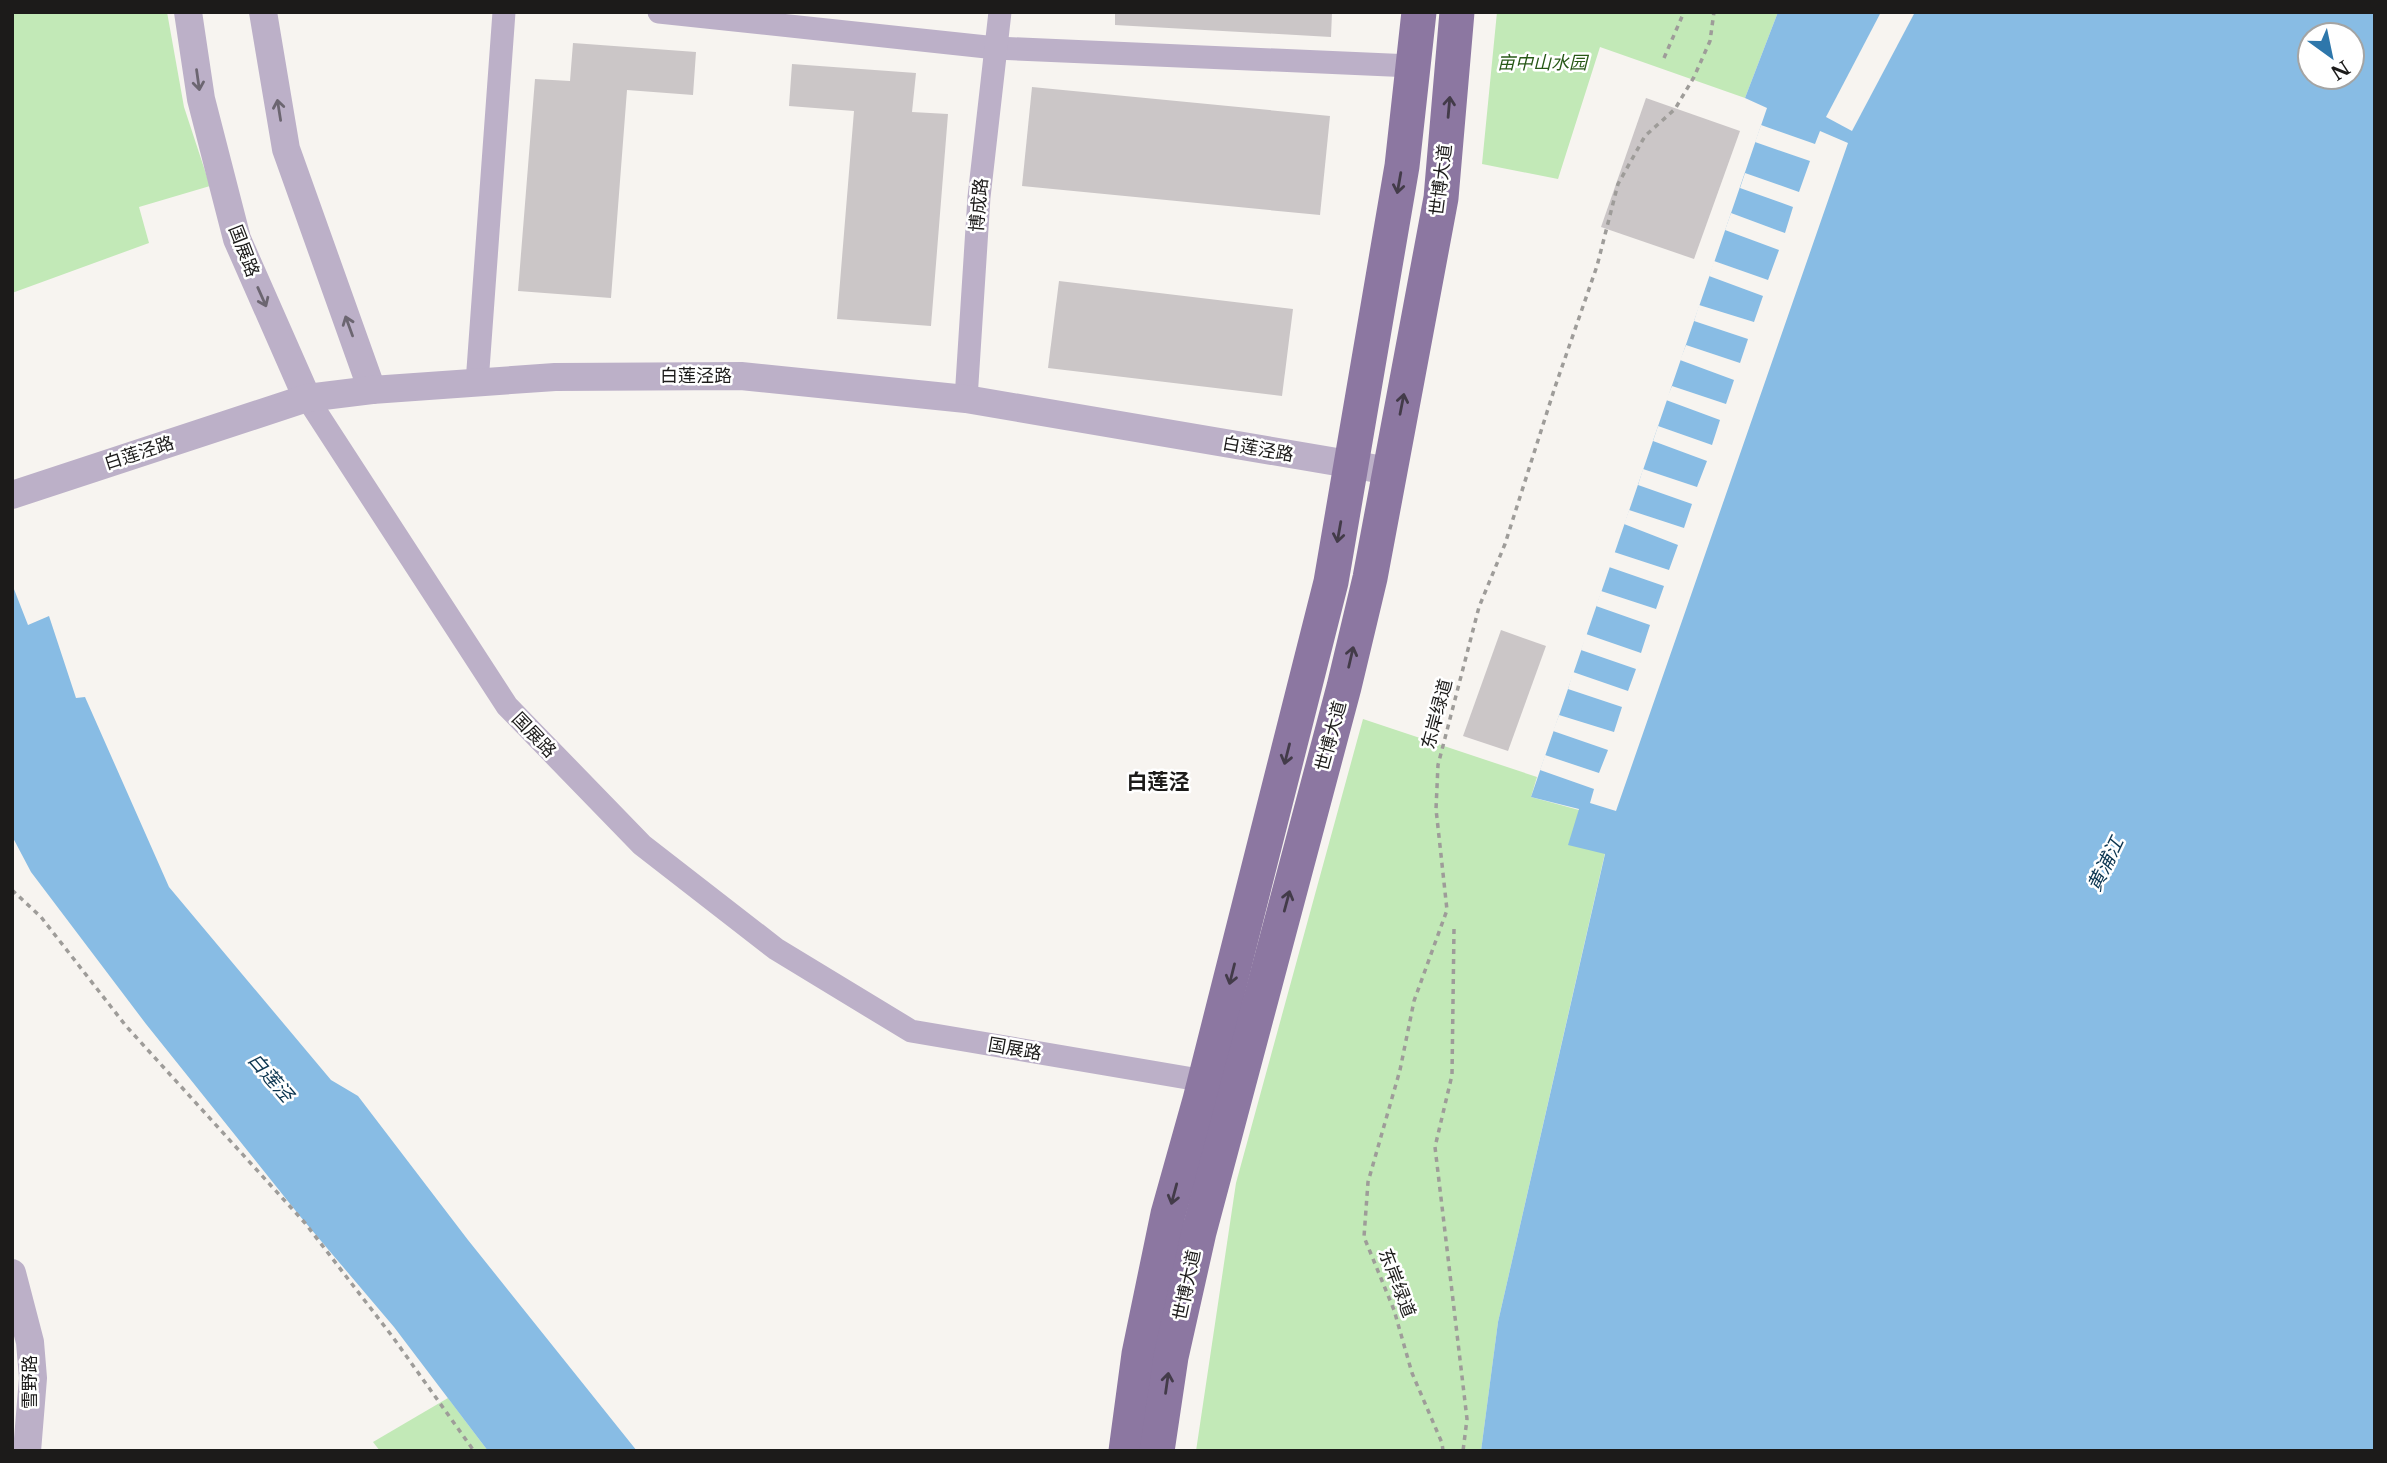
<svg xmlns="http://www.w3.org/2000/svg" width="2387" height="1463" viewBox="0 0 2387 1463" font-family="'Libre Baskerville','Noto Sans SC',serif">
	<rect width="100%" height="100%" fill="#f7f4f0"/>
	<!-- green -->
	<g fill="#c2e9b7">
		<polygon points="12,12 167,12 184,107 210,186 139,207 149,243 12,293"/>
		<polygon points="1497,12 1778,12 1745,98 1600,47 1558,179 1482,164"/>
		<polygon points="1363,719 1537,777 1531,797 1579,810 1605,853 1498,1322 1481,1451 1196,1451 1236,1183"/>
		<polygon points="448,1398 488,1451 380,1451 373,1442"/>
	</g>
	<!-- water -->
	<g fill="#88bce4" fill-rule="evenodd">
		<path d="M1778 12H2375V1451H1481L1498 1322 1605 854 1568 845 1579 809 1531 797 1767 108 1745 98ZM2310 35H2352V77H2310Z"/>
		<polygon points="12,584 28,625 49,616 76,698 85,697 169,887 331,1080 358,1096 468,1240 637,1451 488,1451 394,1327 299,1215 146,1024 31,872 12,836"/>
	</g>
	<!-- pier -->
	<g fill="#f7f4f0">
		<polygon points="1881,12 1915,12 1852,131 1826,117"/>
		<polygon points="1761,125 1815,144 1820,131 1848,143 1616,811 1590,803 1594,789 1540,770 1545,755 1599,773 1608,750 1553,731 1559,715 1614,732 1622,707 1568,689 1573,672 1628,691 1636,669 1581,650 1586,634 1641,653 1650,625 1596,606 1601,591 1656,609 1664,586 1609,567 1614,552 1669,570 1678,545 1624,524 1629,510 1684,528 1692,504 1638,485 1643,469 1697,487 1707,461 1653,441 1658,426 1712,445 1720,420 1666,400 1672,386 1726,404 1734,380 1680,360 1686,345 1740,363 1748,339 1694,321 1699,305 1754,322 1763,296 1709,276 1714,261 1768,280 1779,250 1725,230 1731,213 1785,233 1793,207 1740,188 1745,173 1799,192 1810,161 1755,142"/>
	</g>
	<!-- building -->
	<g fill="#cbc6c7">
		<polygon points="1115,12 1332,12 1331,37 1115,25"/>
		<polygon points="573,43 696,52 693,95 627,90 611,298 518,291 535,79 570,81"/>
		<polygon points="792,64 916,73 912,112 948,114 931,326 837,319 854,111 789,106"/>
		<polygon points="1032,87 1330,116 1320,215 1022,186"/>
		<polygon points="1646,98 1740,131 1694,259 1601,227"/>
		<polygon points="1059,281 1293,309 1282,396 1048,368"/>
		<polygon points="1501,630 1546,646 1508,751 1463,736"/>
	</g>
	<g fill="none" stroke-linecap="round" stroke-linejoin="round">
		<!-- path -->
		<g stroke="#9e9c99" stroke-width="3.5" stroke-dasharray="5 5" stroke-linecap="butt">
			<polyline points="1664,58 1684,12"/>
			<polyline points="12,890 41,917 126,1026 305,1223 392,1336 474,1451"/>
			<polyline points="1454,929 1452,1075 1435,1147 1467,1419 1463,1451"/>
			<polyline points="1443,1451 1442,1443 1412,1373 1394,1310 1364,1237 1368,1182 1400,1070 1414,1001 1447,910 1436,809 1438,765 1479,607 1505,544 1555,387 1597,266 1618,184 1645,136 1675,109 1694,77 1710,41 1714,12"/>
		</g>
		<!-- minor -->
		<g stroke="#bcb0c8" stroke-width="23">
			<polyline points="659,12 996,48 1412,66"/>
			<polyline points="477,383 504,12"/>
			<polyline points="307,398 507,706 642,845 776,949 911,1031 1205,1081 1218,1086"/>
			<polyline points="966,399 979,197 1000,12"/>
		</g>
		<!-- tertiary -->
		<g stroke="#bcb0c8" stroke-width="28">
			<polyline points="188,12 201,99 237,239 307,398"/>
			<polyline points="263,12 286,149 372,390"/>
			<polyline points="12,495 307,398 372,390 555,377 741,376 966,399 1390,471"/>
			<polyline points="12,1273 30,1342 33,1378 27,1451"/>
		</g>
		<!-- primary -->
		<g stroke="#8c77a1" stroke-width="35">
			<polyline points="1126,1451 1139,1354 1168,1214 1200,1100 1331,582 1402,166 1419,12"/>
			<polyline points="1157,1451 1171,1357 1199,1232 1344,687 1370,578 1441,198 1457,12"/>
		</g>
	</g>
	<!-- one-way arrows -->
	<defs><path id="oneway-shaft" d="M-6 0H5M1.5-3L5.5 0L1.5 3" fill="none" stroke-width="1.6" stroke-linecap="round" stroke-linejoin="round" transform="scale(1.75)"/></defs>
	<g stroke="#6c6671">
		<use href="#oneway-shaft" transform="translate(198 80) rotate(82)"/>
		<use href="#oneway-shaft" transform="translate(279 110) rotate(-99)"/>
		<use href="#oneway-shaft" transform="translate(262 297) rotate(66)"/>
		<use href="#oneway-shaft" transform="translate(349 326) rotate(-110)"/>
	</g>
	<g stroke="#433b49">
		<use href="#oneway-shaft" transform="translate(1449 107) rotate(-85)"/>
		<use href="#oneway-shaft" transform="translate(1399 183) rotate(100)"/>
		<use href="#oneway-shaft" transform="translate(1402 404) rotate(-79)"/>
		<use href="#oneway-shaft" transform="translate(1339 532) rotate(100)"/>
		<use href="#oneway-shaft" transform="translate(1351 657) rotate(-77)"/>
		<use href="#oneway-shaft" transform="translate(1287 754) rotate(104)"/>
		<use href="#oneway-shaft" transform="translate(1287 901) rotate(-75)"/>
		<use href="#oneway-shaft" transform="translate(1232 974) rotate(104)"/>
		<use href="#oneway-shaft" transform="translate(1174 1194) rotate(105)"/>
		<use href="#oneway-shaft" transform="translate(1167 1383) rotate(-82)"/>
	</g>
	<g text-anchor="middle" stroke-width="5" stroke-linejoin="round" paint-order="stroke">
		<!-- park labels -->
		<g font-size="18" font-style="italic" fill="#275817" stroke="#fff">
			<text x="1542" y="69">亩中山水园</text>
		</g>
		<!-- street labels -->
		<g font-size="18" fill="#1c1b1a" stroke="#fff">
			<text transform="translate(1441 180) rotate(-83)" y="6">世博大道</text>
			<text transform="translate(979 205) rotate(-85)" y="6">博成路</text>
			<text transform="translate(244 251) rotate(69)" y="6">国展路</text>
			<text x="696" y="382">白莲泾路</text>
			<text transform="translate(1258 449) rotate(10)" y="6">白莲泾路</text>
			<text transform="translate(139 453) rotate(-18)" y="6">白莲泾路</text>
			<text transform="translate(1437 714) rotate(-75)" y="6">东岸绿道</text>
			<text transform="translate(534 735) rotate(46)" y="6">国展路</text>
			<text transform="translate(1331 736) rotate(-75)" y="6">世博大道</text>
			<text transform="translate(1015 1049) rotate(10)" y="6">国展路</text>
			<text transform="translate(1397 1283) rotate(69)" y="6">东岸绿道</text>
			<text transform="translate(1187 1285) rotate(-78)" y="6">世博大道</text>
			<text transform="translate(30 1382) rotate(-90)" y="6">雪野路</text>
		</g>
		<!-- water labels -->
		<g font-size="19" font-style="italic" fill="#0a344f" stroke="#fff">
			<text transform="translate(2105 864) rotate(-64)" y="7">黄浦江</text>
			<text transform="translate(271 1077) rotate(49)" y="7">白莲泾</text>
		</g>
		<!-- quarter labels -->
		<g font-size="21" font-weight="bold" fill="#1c1b1a" stroke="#fff">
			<text x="1158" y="789">白莲泾</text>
		</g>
	</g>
	<!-- border -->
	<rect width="2387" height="1463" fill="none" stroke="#1c1b1a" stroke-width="28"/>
	<!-- north arrow -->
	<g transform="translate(2331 56) rotate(147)"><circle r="33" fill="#ffffff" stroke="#a4a4a3" stroke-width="2"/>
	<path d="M0-5L12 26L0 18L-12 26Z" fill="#2e77ab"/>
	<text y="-10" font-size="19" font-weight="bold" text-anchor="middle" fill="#1c1b1a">N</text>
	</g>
</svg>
